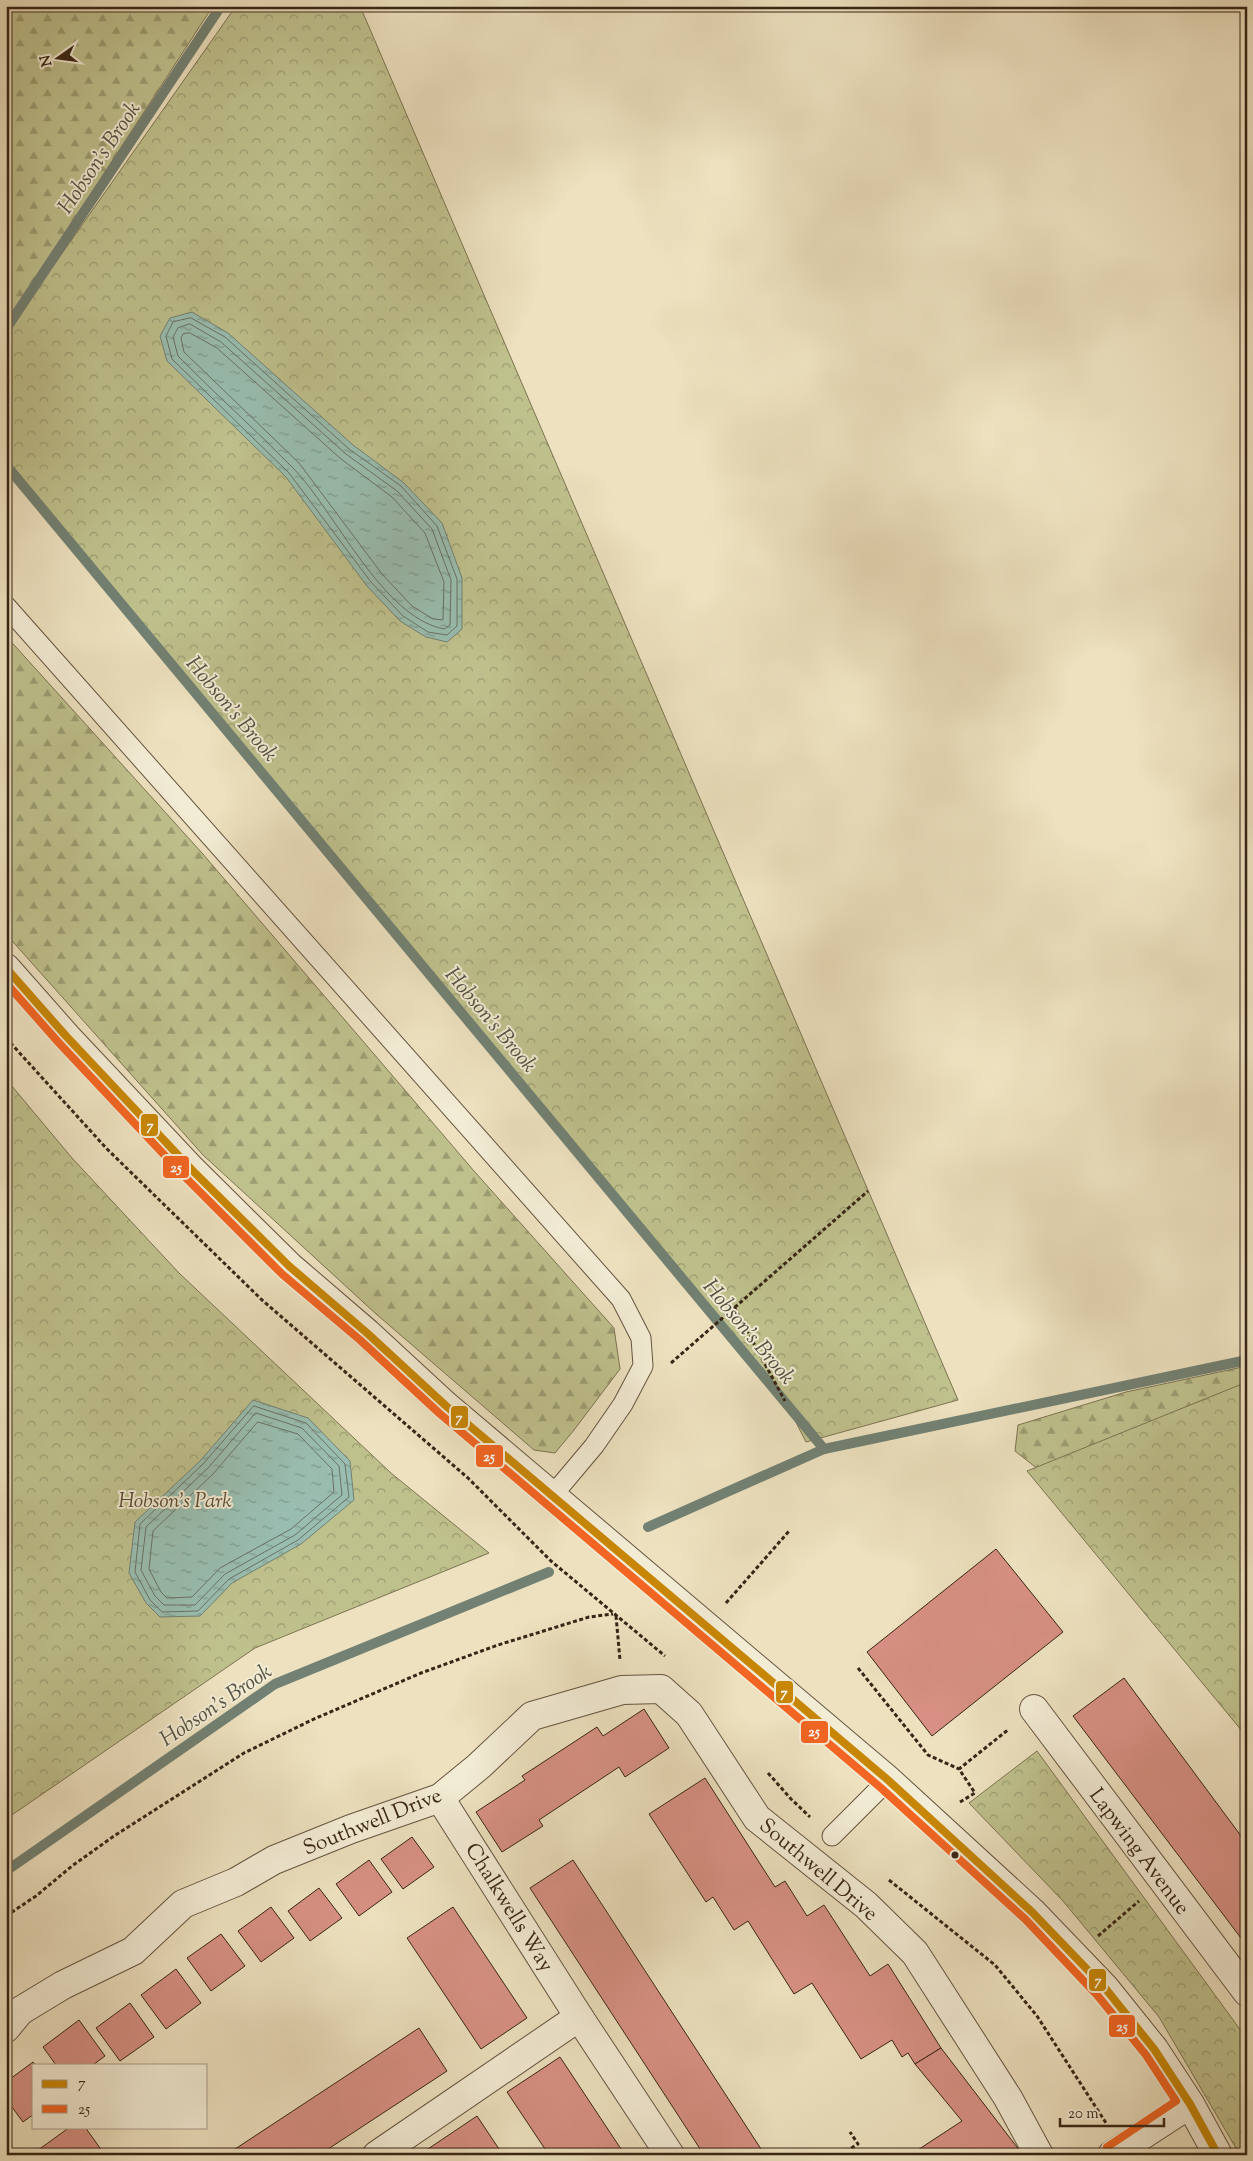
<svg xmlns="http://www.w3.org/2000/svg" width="1253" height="2161" viewBox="0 0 1253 2161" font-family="'Sorts Mill Goudy',serif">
	<defs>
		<pattern id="forest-firs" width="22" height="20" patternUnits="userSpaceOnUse" patternTransform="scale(1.25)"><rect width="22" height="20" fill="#bfc18d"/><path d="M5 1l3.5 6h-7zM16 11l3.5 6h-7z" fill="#9c9d72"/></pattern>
		<pattern id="park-crowns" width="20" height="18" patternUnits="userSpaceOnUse" patternTransform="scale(1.25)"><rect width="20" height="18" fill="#bfc18d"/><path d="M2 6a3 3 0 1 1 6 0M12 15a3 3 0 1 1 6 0" fill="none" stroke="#9c9d72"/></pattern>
		<pattern id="water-ripples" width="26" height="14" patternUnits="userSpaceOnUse" patternTransform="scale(1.25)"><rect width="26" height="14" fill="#99beb1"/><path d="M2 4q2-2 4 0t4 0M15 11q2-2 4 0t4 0" fill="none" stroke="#7e9a8f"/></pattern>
	</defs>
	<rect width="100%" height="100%" fill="#ede1bf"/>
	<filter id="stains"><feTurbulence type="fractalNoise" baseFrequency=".004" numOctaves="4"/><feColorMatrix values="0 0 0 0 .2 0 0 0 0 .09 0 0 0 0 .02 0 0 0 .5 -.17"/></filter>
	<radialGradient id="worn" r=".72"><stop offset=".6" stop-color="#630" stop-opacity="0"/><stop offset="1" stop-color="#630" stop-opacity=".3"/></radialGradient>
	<!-- forest -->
	<g fill="url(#forest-firs)" stroke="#7c7352">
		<polygon points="6,6 213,6 6,324"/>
		<polygon points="6,636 202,853 474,1171 614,1328 620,1369 574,1430 555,1453 534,1450 375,1313 203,1155 6,934"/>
		<polygon points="1247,1366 1247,1434 1058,1485 1015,1451 1018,1425 1126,1392"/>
	</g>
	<!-- park -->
	<g fill="url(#park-crowns)" stroke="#7c7352">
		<polygon points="236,6 360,6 958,1400 806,1442 785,1401 6,465 6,333"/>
		<polygon points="6,1079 72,1158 179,1273 391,1473 489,1553 255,1648 6,1819"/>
		<polygon points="1247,1382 1247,1737 1027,1471"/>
		<polygon points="1037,1751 1247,2039 1247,2155 1240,2155 1159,2017 1063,1901 969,1803"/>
	</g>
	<!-- water -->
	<g fill="url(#water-ripples)" stroke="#728173">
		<polygon points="192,312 228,333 353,445 404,483 442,523 462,578 462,629 447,642 426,637 400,621 367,586 286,477 167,361 160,336 170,318"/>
		<polygon points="253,1400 308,1418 350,1461 354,1500 301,1544 232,1583 200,1616 160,1617 146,1603 129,1573 135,1522 200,1461"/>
	</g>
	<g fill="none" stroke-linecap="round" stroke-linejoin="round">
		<!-- shore -->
		<g stroke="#687264" stroke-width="1">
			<polygon points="191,318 225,337 349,449 401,486 437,526 457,579 457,626 447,635 428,632 403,616 371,582 289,473 172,359 166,336 173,322"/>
			<path d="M190 324 221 342 346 454 397 491 432 529 451 580 450 625 444 629C382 617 335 511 293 468 255 429 215 394 178 356L173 337 178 328Z"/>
			<polygon points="190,333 217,348 341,459 392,497 425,533 444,582 443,620 433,619 412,606 382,574 299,463 184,352 181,338 183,334"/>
			<polygon points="254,1406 306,1423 345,1464 349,1497 298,1540 229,1579 198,1611 162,1612 150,1600 135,1572 140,1524 203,1464"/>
			<polygon points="256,1413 302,1428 339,1466 342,1495 295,1535 225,1574 195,1605 164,1605 155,1596 141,1570 146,1527 208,1468"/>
			<polygon points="258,1422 298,1434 332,1469 334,1492 291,1529 220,1568 192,1597 167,1598 161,1592 149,1569 153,1531 213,1474"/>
		</g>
		<!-- stream -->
		<g stroke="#728173" stroke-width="10">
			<polyline points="6,329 221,6"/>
			<polyline points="6,465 824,1449 648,1527"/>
			<polyline points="824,1449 1247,1360"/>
			<polyline points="6,1871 275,1684 549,1572"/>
		</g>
	</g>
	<!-- building -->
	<g fill="#d79083" stroke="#382516">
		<polygon points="996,1549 1063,1632 932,1736 867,1652"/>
		<polygon points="1124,1678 1247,1844 1247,1946 1073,1716"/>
		<polygon points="644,1709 669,1748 625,1777 619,1767 539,1820 543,1826 502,1852 476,1812 525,1780 522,1776 597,1727 603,1736"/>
		<polygon points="705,1778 775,1887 785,1881 807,1916 824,1905 870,1976 888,1964 941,2048 915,2064 908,2053 902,2057 892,2040 861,2059 812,1983 794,1994 748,1921 734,1930 713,1897 706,1902 649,1814"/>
		<polygon points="412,1837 434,1867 403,1889 381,1859"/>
		<polygon points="369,1860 392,1892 359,1916 336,1884"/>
		<polygon points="573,1860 761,2149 752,2155 704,2155 530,1888"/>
		<polygon points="319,1888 342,1918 310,1941 288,1911"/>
		<polygon points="271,1907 294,1938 261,1962 238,1931"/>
		<polygon points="453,1907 527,2018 481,2049 407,1938"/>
		<polygon points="221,1934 245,1966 211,1991 187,1958"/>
		<polygon points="176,1969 201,2003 166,2029 141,1995"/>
		<polygon points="130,2003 154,2037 120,2061 96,2028"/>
		<polygon points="79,2020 105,2056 93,2065 56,2065 43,2047"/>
		<polygon points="419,2028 447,2071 319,2155 226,2155"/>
		<polygon points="941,2048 1023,2155 910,2155 962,2121 915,2064"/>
		<polygon points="560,2057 625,2155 549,2155 507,2092"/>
		<polygon points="33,2062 35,2065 34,2114 23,2122 6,2099 6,2082"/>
		<polygon points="477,2116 503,2155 419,2155"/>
		<polygon points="70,2127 85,2127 105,2155 35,2155 34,2153"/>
	</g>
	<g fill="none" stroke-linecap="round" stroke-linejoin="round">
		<!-- service casing -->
		<g stroke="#655440" stroke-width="21">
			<g id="service">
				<polyline points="6,606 621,1299 641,1338 643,1366 623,1404 594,1446 552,1496"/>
				<polyline points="832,1836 888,1780"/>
			</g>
		</g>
		<!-- minor casing -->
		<g stroke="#655440" stroke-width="30">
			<g id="minor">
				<polyline points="1034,1709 1247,1992"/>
				<polyline points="440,1798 579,2017 670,2155"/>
				<polyline points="6,2028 20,2011 63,1985 133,1951 183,1904 236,1882 274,1860 351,1829 440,1798 479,1766 532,1716 622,1690 661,1689 689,1714 757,1818 866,1905 915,1953 1008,2098 1039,2155"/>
				<polyline points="377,2155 579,2017"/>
				<polyline points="1112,2155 1190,2104"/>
			</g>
		</g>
		<!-- tertiary casing -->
		<g stroke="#655440" stroke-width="30">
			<polyline id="tertiary" points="6,968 66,1036 192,1170 289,1266 367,1333 445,1405 888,1780 1032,1912 1105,1988 1154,2049 1190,2104 1218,2155"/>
		</g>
		<!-- path -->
		<g stroke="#382516" stroke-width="3" stroke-dasharray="4 2.5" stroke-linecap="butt">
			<polyline points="6,1038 107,1149 262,1300 468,1478 551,1561 665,1656"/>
			<polyline points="734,1307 785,1401"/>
			<polyline points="671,1363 868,1191"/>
			<polyline points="726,1603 790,1530"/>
			<polyline points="616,1616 620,1660"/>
			<polyline points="858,1668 928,1755 959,1769"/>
			<polyline points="768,1773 791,1799 810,1817"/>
			<polyline points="960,1802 975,1793 959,1769 1009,1729"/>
			<polyline points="889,1880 995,1965 1037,2016 1106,2123"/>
			<polyline points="6,1916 36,1896 72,1866 114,1836 244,1753 314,1719 421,1673 498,1645 589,1617 613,1614"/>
			<polyline points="1098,1936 1139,1901"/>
			<polyline points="1241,2133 1247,2127"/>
			<polyline points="6,2154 7,2155"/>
			<polyline points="840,2155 858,2144 850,2132"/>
		</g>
		<!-- service -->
		<use href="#service" stroke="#f3ecd5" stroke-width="19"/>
		<!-- minor -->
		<use href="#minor" stroke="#f3ecd5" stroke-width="28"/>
		<!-- tertiary -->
		<use href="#tertiary" stroke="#f3ecd5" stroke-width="28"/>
		<!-- bus-1 casing -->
		<g stroke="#f3ecd5" stroke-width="11">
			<polyline id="bus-1" points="6,968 66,1036 192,1170 289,1266 367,1333 445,1405 888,1780 1032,1912 1105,1988 1154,2049 1190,2104 1218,2155"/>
		</g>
		<!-- bus-2 casing -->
		<g stroke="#f3ecd5" stroke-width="11">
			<polyline id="bus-2" points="6,983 59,1043 185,1177 282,1274 360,1340 439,1413 881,1788 1025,1919 1097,1995 1146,2055 1176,2101 1107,2147"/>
		</g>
		<!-- bus-1 -->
		<use href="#bus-1" stroke="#c78606" stroke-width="8"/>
		<!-- bus-2 -->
		<use href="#bus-2" stroke="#f26522" stroke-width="8"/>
	</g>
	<!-- markers -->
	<circle fill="#382516" stroke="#f3ecd5" stroke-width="2" cx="955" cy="1855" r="4.5"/>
	<g text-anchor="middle" stroke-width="4" stroke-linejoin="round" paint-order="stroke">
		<!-- park labels -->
		<g font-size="21" font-style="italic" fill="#5a4c34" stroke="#f3ecd5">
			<text x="175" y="1507">Hobson's Park</text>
		</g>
		<!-- street labels -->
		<g font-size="21" fill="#382516" stroke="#f3ecd5">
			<text transform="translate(372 1821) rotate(-22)" y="7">Southwell Drive</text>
			<text transform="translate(1140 1851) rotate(53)" y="7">Lapwing Avenue</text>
			<text transform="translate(819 1869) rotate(40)" y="7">Southwell Drive</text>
			<text transform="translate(510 1907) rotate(58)" y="7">Chalkwells Way</text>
		</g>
		<!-- water labels -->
		<g font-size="22" font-style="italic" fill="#555344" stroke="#f3ecd5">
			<text transform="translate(98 157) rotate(-56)" y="8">Hobson's Brook</text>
			<text transform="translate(233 708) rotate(50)" y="8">Hobson's Brook</text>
			<text transform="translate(492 1019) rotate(50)" y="8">Hobson's Brook</text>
			<text transform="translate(750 1331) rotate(50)" y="8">Hobson's Brook</text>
			<text transform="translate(215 1704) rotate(-34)" y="8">Hobson's Brook</text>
		</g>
	</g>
	<g stroke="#f3ecd5" stroke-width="2">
		<rect x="140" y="1113" width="19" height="24" rx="5" fill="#c78606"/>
		<rect x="162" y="1155" width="28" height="24" rx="5" fill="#f26522"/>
		<rect x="450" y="1405" width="19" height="24" rx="5" fill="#c78606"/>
		<rect x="475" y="1444" width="29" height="24" rx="5" fill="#f26522"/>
		<rect x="775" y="1680" width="19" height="24" rx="5" fill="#c78606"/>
		<rect x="800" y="1720" width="29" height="24" rx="5" fill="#f26522"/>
		<rect x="1088" y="1968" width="19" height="24" rx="5" fill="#c78606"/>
		<rect x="1108" y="2014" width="28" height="24" rx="5" fill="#f26522"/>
	</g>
	<g font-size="14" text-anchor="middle" font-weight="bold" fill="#fff">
		<text x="150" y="1130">7</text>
		<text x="176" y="1172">25</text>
		<text x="459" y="1422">7</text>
		<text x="489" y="1461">25</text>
		<text x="784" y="1697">7</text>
		<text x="814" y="1736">25</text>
		<text x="1098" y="1985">7</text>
		<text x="1122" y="2031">25</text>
	</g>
	<!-- margin -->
	<rect width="1253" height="2161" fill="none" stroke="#ede1bf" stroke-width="25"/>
	<rect x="8" y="8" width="1238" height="2146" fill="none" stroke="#382516" stroke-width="2.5"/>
	<rect x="12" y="12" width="1228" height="2136" fill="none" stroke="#382516"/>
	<!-- legend -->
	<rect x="32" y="2064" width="175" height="65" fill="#f3ecd5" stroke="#a89c89"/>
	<rect x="42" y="2080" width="25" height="8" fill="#c78606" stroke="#a89c89"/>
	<text x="78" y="2088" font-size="15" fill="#382516">7</text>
	<rect x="42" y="2105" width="25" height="8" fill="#f26522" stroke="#a89c89"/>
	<text x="78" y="2114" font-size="15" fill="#382516">25</text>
	<!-- north arrow -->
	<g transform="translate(58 58) rotate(256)" stroke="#f3ecd5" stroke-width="4" paint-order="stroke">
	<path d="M0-4L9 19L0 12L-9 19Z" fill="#382516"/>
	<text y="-8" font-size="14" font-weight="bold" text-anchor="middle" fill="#382516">N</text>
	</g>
	<!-- scale -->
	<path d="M1060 2118v8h104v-8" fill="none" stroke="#382516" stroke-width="2.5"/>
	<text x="1068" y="2118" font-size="15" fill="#382516" stroke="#f3ecd5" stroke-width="4" paint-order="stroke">20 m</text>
	<rect width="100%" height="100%" filter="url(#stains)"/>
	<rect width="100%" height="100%" fill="url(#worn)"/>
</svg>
